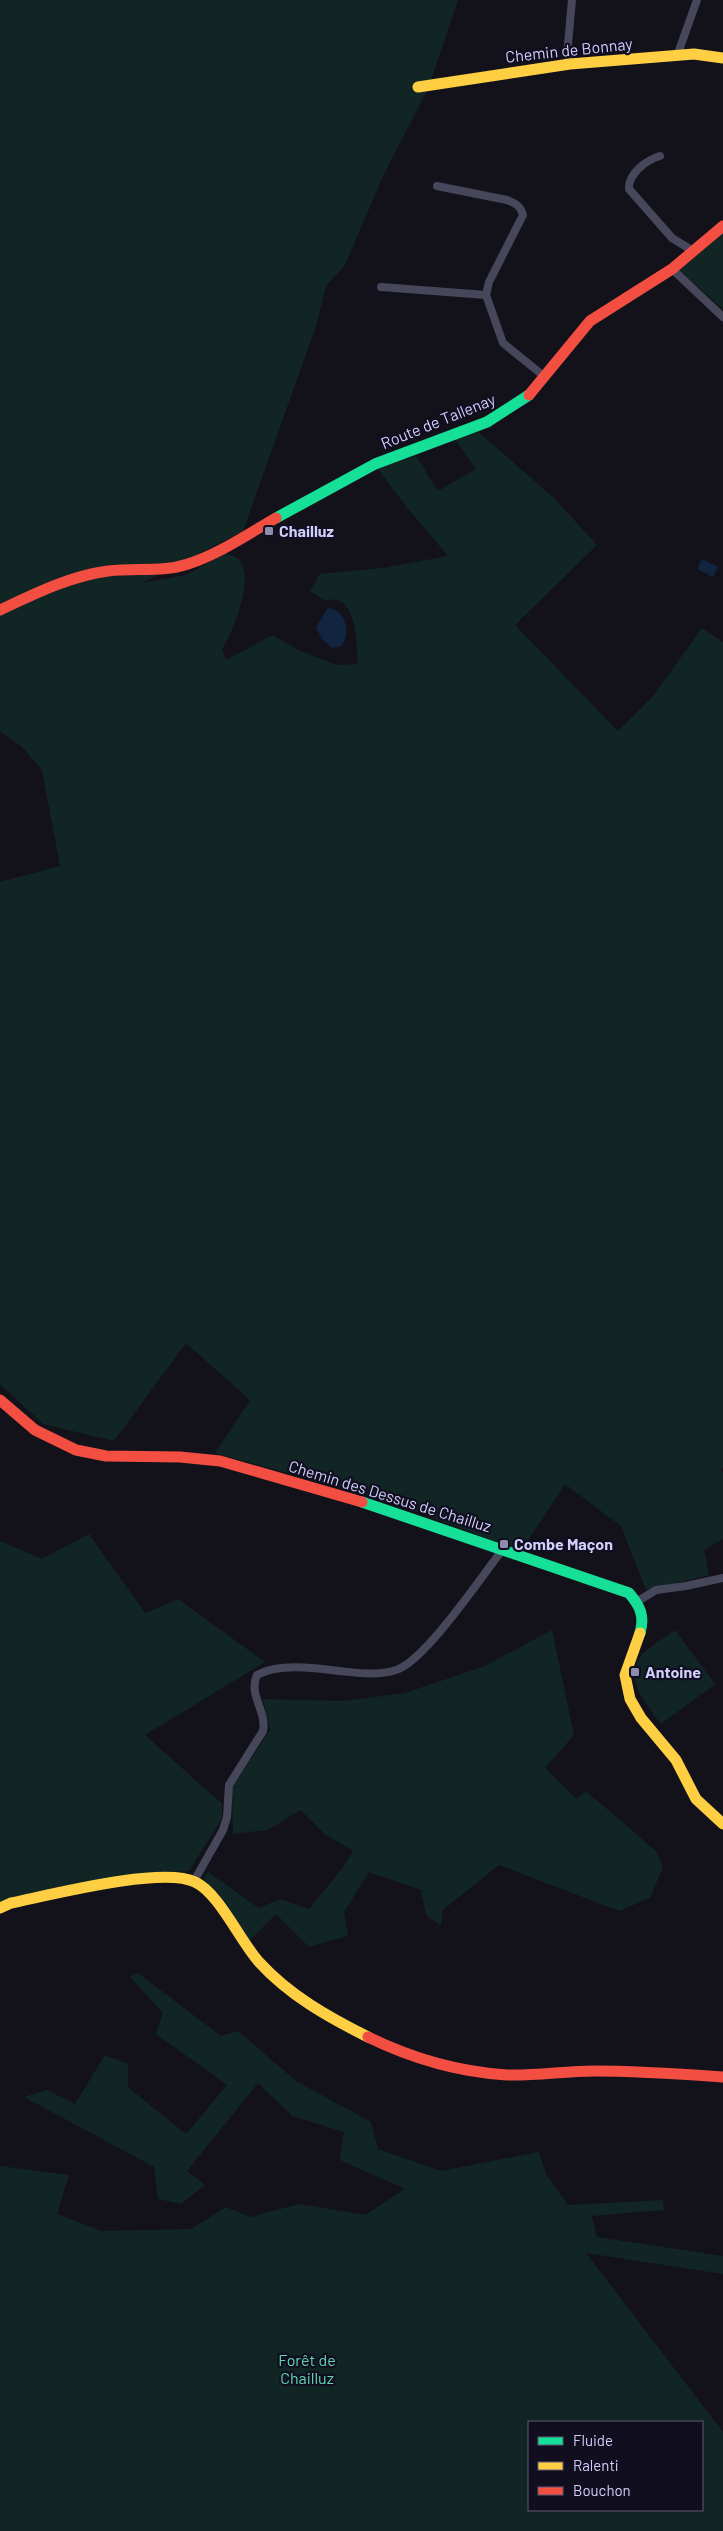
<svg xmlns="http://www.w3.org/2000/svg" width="723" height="2531" viewBox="0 0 723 2531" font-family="Barlow,sans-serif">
	<rect width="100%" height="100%" fill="#13121b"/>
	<!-- green -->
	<g fill="#112525" fill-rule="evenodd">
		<path d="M0 0H458L428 89 384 174 345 265 326 286 316 326 243 531 142 583 186 575 226 553C229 554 234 556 237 558 257 574 233 632 222 649L226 660 273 635 298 650 336 665 358 664C357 647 357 589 326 601L310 591 320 574 382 568 448 556 408 509 378 469 416 456 438 491 476 469 454 438 476 430 553 497 597 545 515 625 618 731 653 696 702 628 723 642V1468L721 1470 723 1473V1539L704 1550 709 1575 646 1590 621 1526 565 1484 521 1551 382 1499 215 1453 250 1400 186 1343 114 1441 43 1424 0 1384V882L60 866 42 770 21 746 0 731Z"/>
		<polygon points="720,231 723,234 723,309 679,270"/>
		<polygon points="89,1534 145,1613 178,1599 265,1662 145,1735 222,1804 222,1818 189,1871 157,1873 0,1902 0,1541 42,1559"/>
		<polygon points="552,1630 574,1735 545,1768 577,1799 586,1791 657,1852 663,1867 650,1898 619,1911 499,1865 443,1910 441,1926 426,1915 421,1890 369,1872 344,1912 348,1936 309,1947 276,1914 249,1941 219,1895 203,1881 208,1872 259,1908 280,1899 309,1909 341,1870 353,1851 326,1835 300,1810 268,1830 233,1834 232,1788 270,1730 263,1699 343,1701 405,1693 485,1666"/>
		<path d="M675 1630 715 1684 661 1724C649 1707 623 1680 640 1657 644 1651 667 1636 675 1630Z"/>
		<path d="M138 1973 221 2036 238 2031 296 2081 371 2122 378 2149 441 2171 539 2152 546 2174 568 2205 663 2200 664 2210 592 2216 597 2237 723 2256V2274L586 2253 723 2432V2531H0V2166L69 2175 57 2214 102 2231 191 2229 226 2207 250 2217 299 2204 365 2215 405 2189 340 2160 344 2132 292 2116 258 2083 187 2171 205 2185 181 2204 158 2199 154 2167 24 2097 47 2090 75 2104 105 2055 128 2064V2087L186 2134 227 2085 156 2034 163 2013 130 1977ZM529 2422H702V2510H529Z"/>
	</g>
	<!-- water -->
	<g fill="#112540">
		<polygon points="702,559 718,567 713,577 697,569"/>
		<path d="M328 608C347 610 350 633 342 646L332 648 322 639 316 627Z"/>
	</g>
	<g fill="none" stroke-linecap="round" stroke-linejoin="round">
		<!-- street -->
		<g stroke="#47475b" stroke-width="8">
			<polyline points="677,56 697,0"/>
			<polyline points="570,64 567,55 572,0"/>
			<path d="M660 156C646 160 628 174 629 189L672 238 693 251"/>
			<path d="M437 186 507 200C515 203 521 206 523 215L489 282 486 295"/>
			<polyline points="672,269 723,317"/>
			<polyline points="381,287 486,295"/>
			<polyline points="486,295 503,343 545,377"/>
			<polyline points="638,1601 656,1590 686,1586 723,1578"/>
			<path d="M194 1881 223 1830 227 1817 229 1785 263 1731C267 1711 248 1695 257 1675 280 1663 314 1668 339 1671 358 1673 377 1676 396 1670 425 1661 482 1576 503 1549"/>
		</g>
		<!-- fast -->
		<g stroke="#16e098" stroke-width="11">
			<polyline points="276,518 375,464 487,422 529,395"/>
			<path d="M362 1502 629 1593C640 1606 645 1616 640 1633"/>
		</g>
		<!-- slow -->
		<g stroke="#ffcf43" stroke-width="11">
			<polyline points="418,87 570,64 694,54 723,58"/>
			<polyline points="640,1633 625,1675 630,1699 641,1718 676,1760 696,1799 723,1824"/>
			<path d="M0 1908 11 1903C50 1895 162 1866 195 1882 219 1893 240 1941 259 1962 289 1995 328 2017 368 2037"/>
		</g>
		<!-- jam -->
		<g stroke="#f24e42" stroke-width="11">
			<polyline points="529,395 590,321 672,269 723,226"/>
			<path d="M0 610C34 594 70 576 108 571 135 567 161 573 188 564 219 554 248 534 276 518"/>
			<polyline points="0,1400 35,1430 76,1450 106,1456 180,1457 220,1461 362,1502"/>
			<path d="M368 2037C411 2058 459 2072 507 2075 536 2076 565 2071 594 2071 637 2071 680 2074 723 2077"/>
		</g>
	</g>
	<!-- markers -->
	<g fill="#8f8dad" stroke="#100e1f" stroke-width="2">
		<rect x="264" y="526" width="10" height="10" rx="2.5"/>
		<rect x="499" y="1539" width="10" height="10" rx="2.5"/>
		<rect x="630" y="1667" width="10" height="10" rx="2.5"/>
	</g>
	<g text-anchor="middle" stroke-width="4.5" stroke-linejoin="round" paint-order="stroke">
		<!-- street labels -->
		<g font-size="16" fill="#d2cffc" stroke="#100e1f">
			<text transform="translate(569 50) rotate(-6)" y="6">Chemin de Bonnay</text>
			<text transform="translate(438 421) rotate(-22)" y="6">Route de Tallenay</text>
			<text transform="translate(390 1496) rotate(17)" y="6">Chemin des Dessus de Chailluz</text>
		</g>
		<!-- poi labels -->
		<g font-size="16" font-weight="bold" fill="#d2cffc" stroke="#100e1f" text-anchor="start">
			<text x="279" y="537">Chailluz</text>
			<text x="514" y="1550">Combe Maçon</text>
			<text x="645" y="1678">Antoine</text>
		</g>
		<!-- park labels -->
		<g font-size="16" fill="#61d6b4" stroke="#100e1f">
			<text x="307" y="2366">Forêt de<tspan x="307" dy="18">Chailluz</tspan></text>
		</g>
	</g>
	<!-- legend -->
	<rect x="528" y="2421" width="175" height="90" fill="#100e1f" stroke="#5e5b77"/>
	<rect x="538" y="2437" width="25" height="8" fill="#16e098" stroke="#5e5b77"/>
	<text x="573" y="2446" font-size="15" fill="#d2cffc">Fluide</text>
	<rect x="538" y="2462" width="25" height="8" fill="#ffcf43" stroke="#5e5b77"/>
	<text x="573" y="2471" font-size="15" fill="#d2cffc">Ralenti</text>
	<rect x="538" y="2487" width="25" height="8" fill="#f24e42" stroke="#5e5b77"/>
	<text x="573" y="2496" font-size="15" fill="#d2cffc">Bouchon</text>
</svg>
